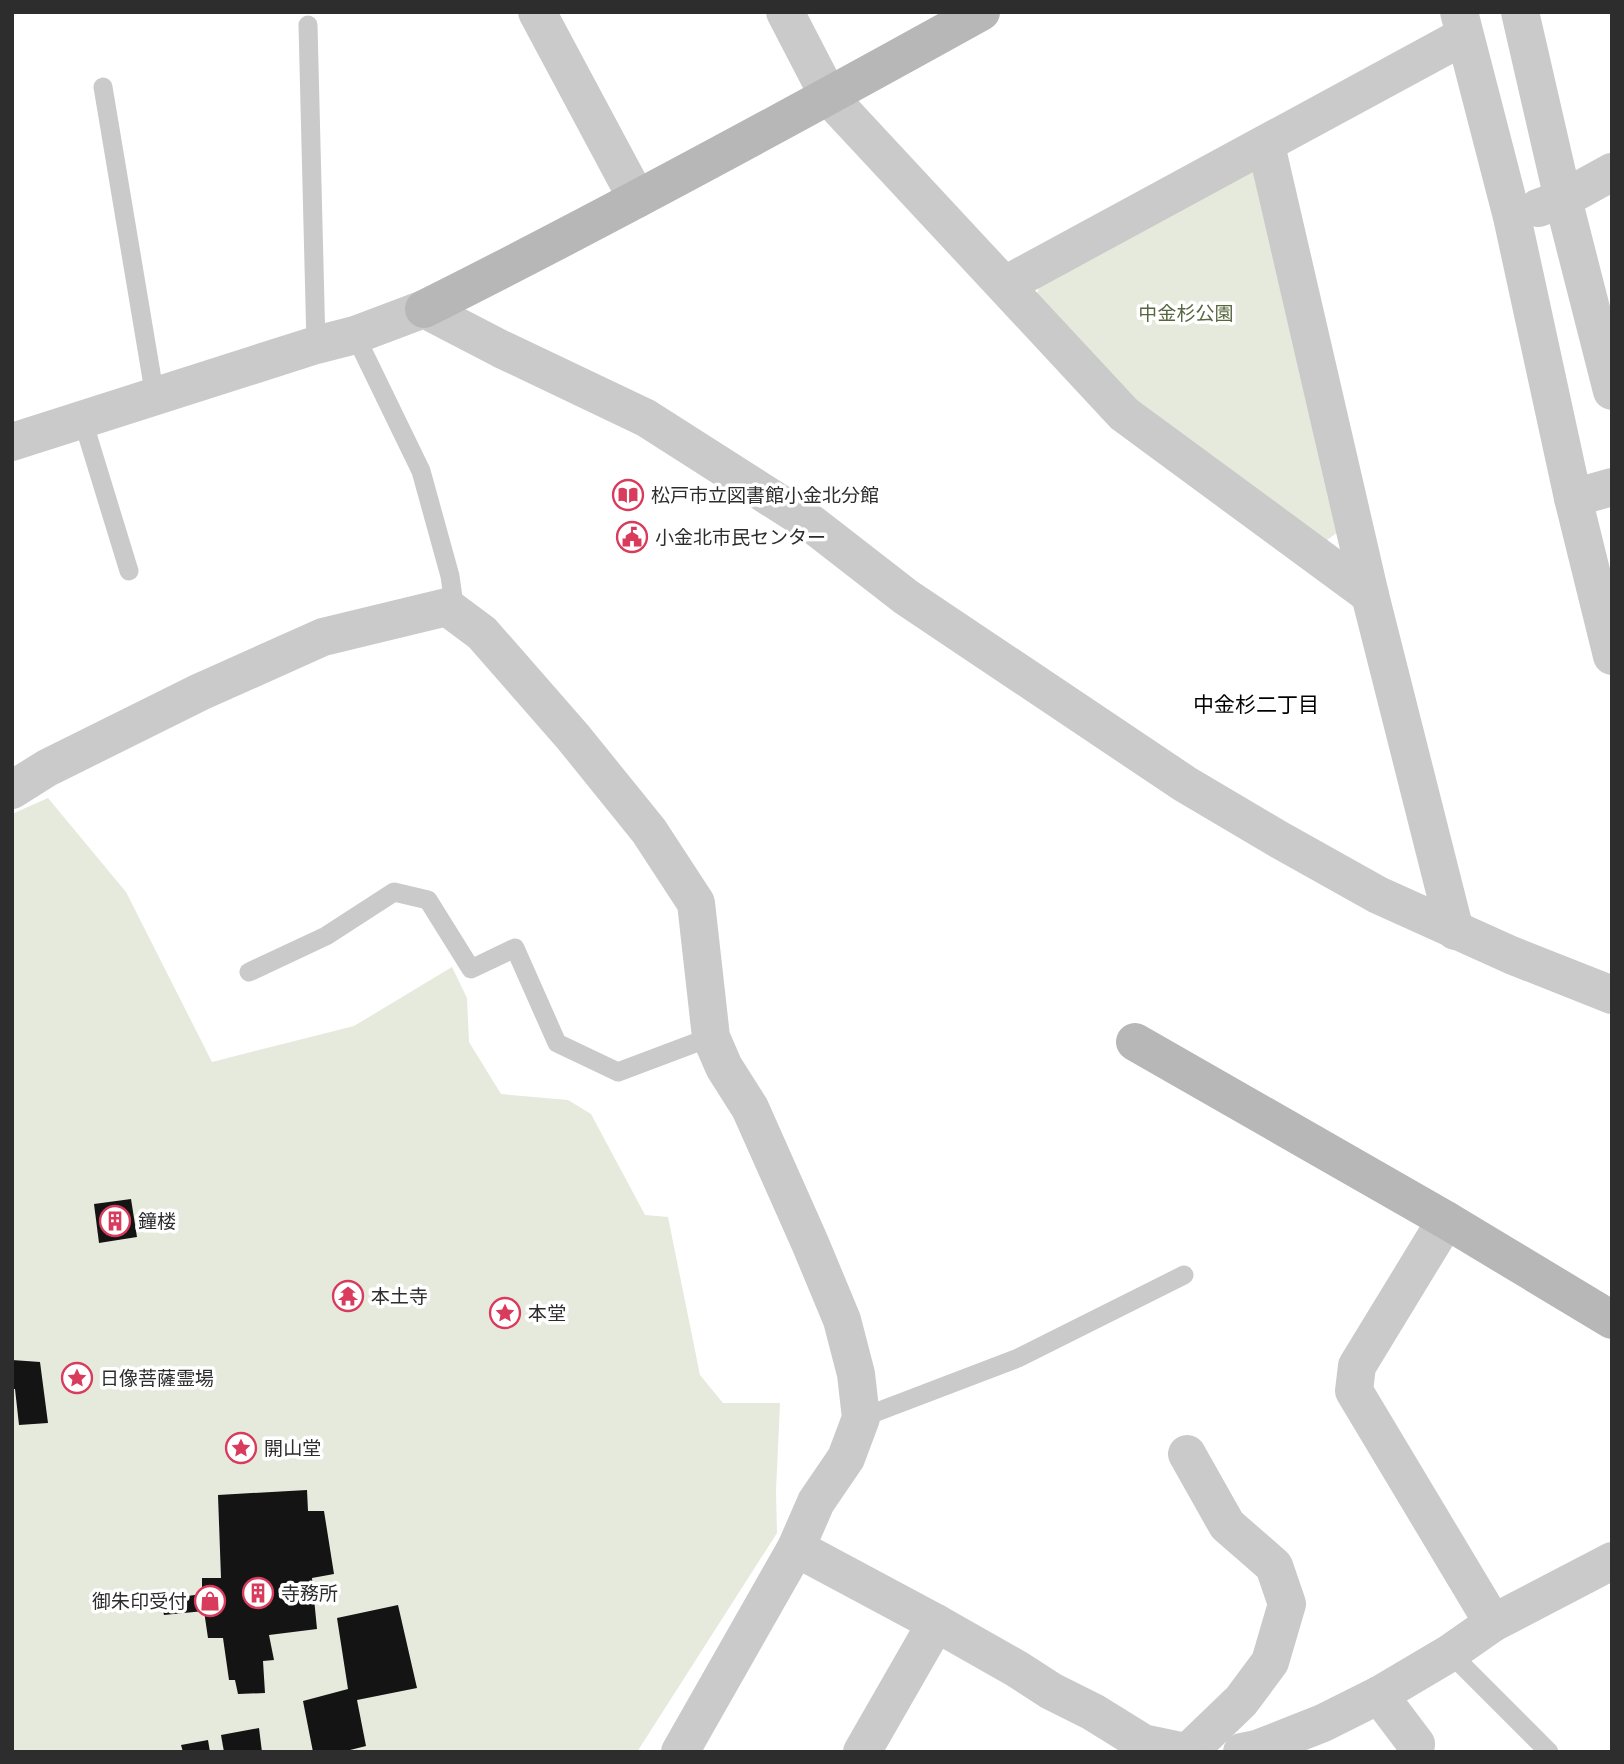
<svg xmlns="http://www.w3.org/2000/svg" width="1624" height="1764" viewBox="0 0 1624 1764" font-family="'IBM Plex Sans','Noto Sans JP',sans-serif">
	<rect width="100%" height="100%" fill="#fff"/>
	<!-- green -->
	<g fill="#e5eadc">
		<polygon points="1253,170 1338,532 1323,543 1141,408 1035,300 1041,281"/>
		<polygon points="48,798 126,892 212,1062 354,1026 452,967 467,998 469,1042 501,1094 568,1100 591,1114 645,1215 668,1217 700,1375 723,1403 780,1403 776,1491 777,1533 637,1752 12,1752 12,814"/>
	</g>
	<!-- building -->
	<g fill="#141414">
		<polygon points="131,1199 137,1237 99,1243 94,1204"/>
		<polygon points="12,1360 40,1362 48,1423 19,1425 15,1389 12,1389"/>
		<polygon points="307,1490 308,1511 324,1511 334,1574 312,1578 317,1629 269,1635 274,1660 263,1661 265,1693 238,1694 235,1680 229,1680 223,1638 208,1638 204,1611 164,1615 160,1598 181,1592 180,1597 202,1594 202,1578 221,1578 218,1495"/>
		<polygon points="398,1605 417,1688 357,1700 366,1746 342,1752 313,1752 303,1701 348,1689 337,1618"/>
		<polygon points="259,1728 262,1752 224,1752 221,1735"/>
		<polygon points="208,1740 210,1752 183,1752 181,1745"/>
	</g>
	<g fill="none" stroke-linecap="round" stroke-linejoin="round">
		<!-- lane -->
		<g stroke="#cacaca" stroke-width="19">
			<polyline points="308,25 316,345"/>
			<polyline points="103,87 155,397"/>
			<polyline points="355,335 421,471 450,576 455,612"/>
			<polyline points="83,421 129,571"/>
			<polyline points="249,972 326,936 394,892 428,900 471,969 515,948 557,1043 618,1072 711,1037"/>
			<polyline points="861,1418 1018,1358 1184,1275"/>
			<polyline points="1450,1653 1549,1752"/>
		</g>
		<!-- street -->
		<g stroke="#cacaca" stroke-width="38">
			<polyline points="537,12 637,199"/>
			<polyline points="785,12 829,97 1124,414 1370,595"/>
			<polyline points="1459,12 1512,217 1573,498 1612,656"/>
			<polyline points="1520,12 1563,199 1612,391"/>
			<polyline points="1266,145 1370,595 1455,931"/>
			<polyline points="1538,208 1563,199 1612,172"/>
			<polyline points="1005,285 1464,36"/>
			<polyline points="12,442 316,345 355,335 424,309 501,349 646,418 812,524 906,597 1185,784 1278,839 1378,895 1511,955 1612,995"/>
			<polyline points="1573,498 1612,487"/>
			<polyline points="12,790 47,768 200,692 323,637 447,607 482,633 573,737 649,831 696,903 711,1037 724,1067 750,1108 810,1243 842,1320 856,1374 861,1418 846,1458 816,1502 796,1548 680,1752"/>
			<polyline points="1446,1220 1357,1366 1354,1391 1493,1623"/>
			<polyline points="1187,1454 1227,1525 1274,1566 1287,1604 1270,1662 1241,1701 1188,1752"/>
			<polyline points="796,1548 936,1623 1017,1669 1051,1691 1093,1712 1143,1743 1186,1752"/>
			<polyline points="1379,1695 1416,1744 1415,1752"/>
			<polyline points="862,1752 936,1623"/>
			<polyline points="1242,1752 1257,1749 1323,1723 1379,1695 1450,1653 1493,1623 1612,1561"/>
		</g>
		<!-- secondary -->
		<g stroke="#b7b7b7" stroke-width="38">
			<path d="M424 309C612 215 797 114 981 12"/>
			<polyline points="1135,1042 1446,1220 1612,1320"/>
		</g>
	</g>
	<!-- icons -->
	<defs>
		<g id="library-ring" transform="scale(1.575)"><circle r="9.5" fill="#fff" stroke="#d93b5c" stroke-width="1.5"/><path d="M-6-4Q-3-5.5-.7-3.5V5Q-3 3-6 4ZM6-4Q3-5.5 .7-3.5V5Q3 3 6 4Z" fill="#d93b5c"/></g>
		<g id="civic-ring" transform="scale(1.575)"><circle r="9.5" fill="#fff" stroke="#d93b5c" stroke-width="1.5"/><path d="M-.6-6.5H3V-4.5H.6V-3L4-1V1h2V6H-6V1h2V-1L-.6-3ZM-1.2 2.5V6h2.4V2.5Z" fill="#d93b5c"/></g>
		<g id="building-ring" transform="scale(1.575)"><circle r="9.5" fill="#fff" stroke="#d93b5c" stroke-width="1.5"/><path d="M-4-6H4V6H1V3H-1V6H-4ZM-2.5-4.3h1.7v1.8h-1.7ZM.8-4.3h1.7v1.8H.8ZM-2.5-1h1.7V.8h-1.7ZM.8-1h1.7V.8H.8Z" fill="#d93b5c"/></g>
		<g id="temple-ring" transform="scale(1.575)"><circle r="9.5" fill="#fff" stroke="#d93b5c" stroke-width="1.5"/><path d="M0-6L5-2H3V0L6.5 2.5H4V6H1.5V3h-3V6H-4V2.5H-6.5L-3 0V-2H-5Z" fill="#d93b5c"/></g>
		<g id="sight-ring" transform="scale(1.575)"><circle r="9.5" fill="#fff" stroke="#d93b5c" stroke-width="1.5"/><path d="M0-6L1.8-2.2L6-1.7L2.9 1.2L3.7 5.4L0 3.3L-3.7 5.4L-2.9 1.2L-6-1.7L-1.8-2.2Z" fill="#d93b5c"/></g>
		<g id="shop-ring" transform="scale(1.575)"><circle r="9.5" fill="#fff" stroke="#d93b5c" stroke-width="1.5"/><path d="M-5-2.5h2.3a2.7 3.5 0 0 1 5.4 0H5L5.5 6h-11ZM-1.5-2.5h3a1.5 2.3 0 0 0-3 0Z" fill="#d93b5c"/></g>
	</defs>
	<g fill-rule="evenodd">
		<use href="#library-ring" x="628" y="495"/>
		<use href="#civic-ring" x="632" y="537"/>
		<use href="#building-ring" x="115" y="1221"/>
		<use href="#temple-ring" x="348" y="1296"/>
		<use href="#sight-ring" x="505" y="1313"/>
		<use href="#sight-ring" x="77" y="1378"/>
		<use href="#sight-ring" x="241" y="1448"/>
		<use href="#building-ring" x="258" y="1593"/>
		<use href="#shop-ring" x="210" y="1601"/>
	</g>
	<g text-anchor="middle" stroke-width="7" stroke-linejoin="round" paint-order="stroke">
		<!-- park labels -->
		<g font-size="19" fill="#56663e" stroke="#fff">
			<text x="1186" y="320">中金杉公園</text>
		</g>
		<!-- poi labels -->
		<g font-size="19" fill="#2d2d2d" stroke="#fff" text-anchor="start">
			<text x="651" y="502">松戸市立図書館小金北分館</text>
			<text x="655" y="544">小金北市民センター</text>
			<text x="138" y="1228">鐘楼</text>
			<text x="371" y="1303">本土寺</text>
			<text x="528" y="1320">本堂</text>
			<text x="100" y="1385">日像菩薩霊場</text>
			<text x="264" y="1455">開山堂</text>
			<text x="281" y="1600">寺務所</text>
			<text x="187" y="1608" text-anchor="end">御朱印受付</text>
		</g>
		<!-- neighbourhood labels -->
		<g font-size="21" fill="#000" stroke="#fff">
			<text x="1256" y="712">中金杉二丁目</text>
		</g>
	</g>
	<!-- border -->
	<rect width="1624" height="1764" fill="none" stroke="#2d2d2d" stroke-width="28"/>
</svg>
